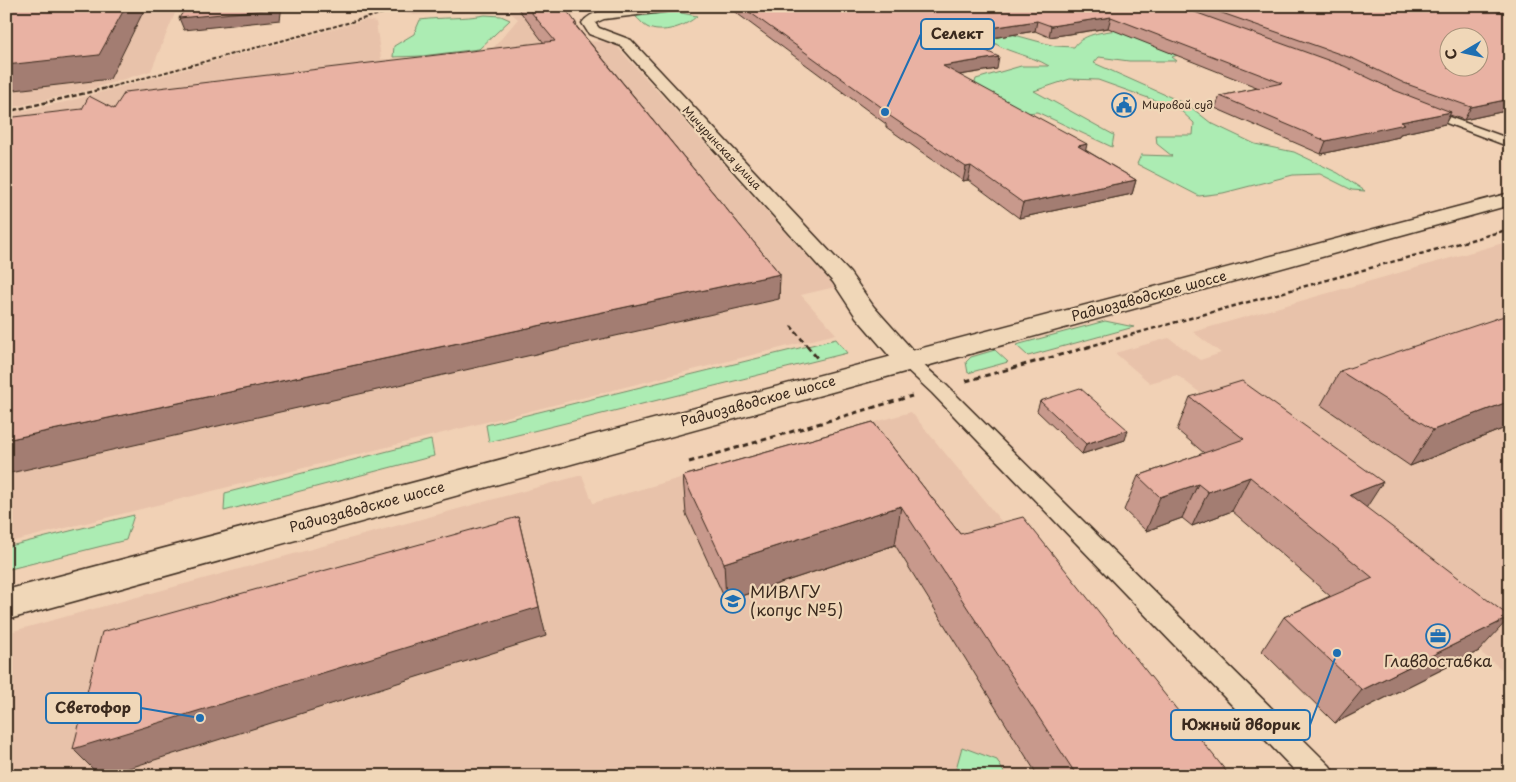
<svg xmlns="http://www.w3.org/2000/svg" width="1516" height="782" viewBox="0 0 1516 782" font-family="'Playpen Sans',sans-serif">
	<rect width="100%" height="100%" fill="#f1d1b5"/>
	<filter id="ink" filterUnits="userSpaceOnUse"><feTurbulence type="fractalNoise" baseFrequency=".02" numOctaves="2"/><feDisplacementMap in="SourceGraphic" scale="10" xChannelSelector="R" yChannelSelector="G"/><feConvolveMatrix kernelMatrix="1 2 1 2 8 2 1 2 1" color-interpolation-filters="sRGB"/></filter>
	<g filter="url(#ink)">
		<!-- built -->
		<g fill="#e8c2aa">
			<polygon points="6,6 178,6 151,71 88,90 6,109"/>
			<polygon points="422,6 568,6 576,14 563,21 569,28 578,27 583,32 573,34 579,41 613,42 835,287 801,295 836,334 6,543 6,114 65,102 366,20 376,22 381,59 410,60 490,52 518,19 512,14 493,11 413,15 402,12"/>
			<polygon points="1510,241 1510,676 1328,529 1360,516 1177,375 1150,383 1115,353 1169,338 1200,360 1221,353 1193,332"/>
			<polygon points="911,412 1212,776 6,776 6,633 582,475 593,503"/>
		</g>
		<!-- green -->
		<g fill="#acecb3" stroke="#748b68">
			<path d="M657 12H676L697 16C687 26 661 35 647 27 643 25 639 19 635 16Z"/>
			<path d="M485 15 501 16 510 20 479 49 422 56 393 57 394 46 414 34 420 20C442 17 463 19 485 15Z"/>
			<path d="M1124 29 1191 50 1172 57 1177 61H1129L1099 57 1094 63 1188 105 1211 123 1255 144 1294 152 1338 173 1365 191 1352 190 1320 174 1293 175 1223 193 1199 196 1137 164 1141 155 1172 156 1157 144 1156 135H1193L1194 123 1179 109 1098 80 1070 79 1034 91 1114 135 1112 147 1037 112 1014 114 973 90 976 79 1021 66H1049C1030 54 1002 53 987 37L1011 34 1055 46 1074 47C1084 32 1107 32 1124 29Z"/>
			<polygon points="1105,321 1134,327 1028,356 1016,345"/>
			<polygon points="836,339 847,353 489,442 486,425"/>
			<polygon points="995,350 1008,362 968,373 966,362 971,357"/>
			<polygon points="431,440 434,456 224,511 225,493"/>
			<polygon points="134,515 126,540 6,570 6,547"/>
			<polygon points="962,747 997,760 1006,776 954,776"/>
		</g>
		<g fill="none" stroke-linecap="round" stroke-linejoin="round">
			<!-- lane casing -->
			<g stroke="#3b2a1e" stroke-width="3">
				<g id="lane">
					<polygon points="1424,108 1510,139 1510,147 1420,113 1418,111 1420,109"/>
					<polygon points="907,355 913,356 946,385 1330,766 1335,776 1300,776 932,393 901,364 898,360 901,356"/>
				</g>
			</g>
			<!-- street casing -->
			<g stroke="#3b2a1e" stroke-width="3">
				<path id="street" d="M646 6H686L680 10 604 19 595 23 599 28 631 40 850 273 874 307 916 354 920 360 916 366 907 368 898 366 856 317 833 282 621 46 589 34 582 23C594 6 626 8 646 6Z"/>
			</g>
			<!-- secondary casing -->
			<g stroke="#3b2a1e" stroke-width="3">
				<polygon id="secondary" points="1510,193 1510,205 6,620 6,590"/>
			</g>
			<!-- path-far1 -->
			<g stroke="#3b2a1e" stroke-width="2.5" stroke-dasharray="4.5 3" stroke-linecap="butt">
				<polyline points="791,326 808,347"/>
				<polyline points="1087,347 1510,229"/>
			</g>
			<!-- path -->
			<g stroke="#3b2a1e" stroke-width="3" stroke-dasharray="5.5 4" stroke-linecap="butt">
				<polyline points="807,346 818,359"/>
				<polyline points="966,381 1092,346"/>
				<polyline points="689,462 912,396"/>
			</g>
			<!-- lane -->
			<use href="#lane" fill="#f0d7b8" fill-rule="evenodd"/>
			<!-- street -->
			<use href="#street" fill="#f0d7b8" fill-rule="evenodd"/>
			<!-- secondary -->
			<use href="#secondary" fill="#f0d7b8" fill-rule="evenodd"/>
			<!-- rail-far1 -->
			<polyline stroke="#3b2a1e" stroke-width="2" stroke-dasharray="4 2" stroke-linecap="butt" points="107,88 410,6"/>
			<!-- rail -->
			<polyline stroke="#3b2a1e" stroke-width="2.5" stroke-dasharray="5 2.5" stroke-linecap="butt" points="6,112 111,87"/>
		</g>
		<!-- wall -->
		<g fill="#c8998c" stroke="#3b2a1e">
			<polygon points="516,6 562,6 576,23 577,27 780,274 779,299 544,43"/>
			<polygon points="731,6 1510,6 1510,110 1464,120 1450,115 1445,124 1400,134 1399,137 1321,154 1215,108 1220,96 1259,88 1108,28 1049,37 1035,31 967,42 997,69 959,75 1136,180 1132,194 1019,218 968,180 963,181 886,127 886,124 731,9"/>
			<polygon points="1340,371 1510,426 1410,466 1321,405"/>
			<polygon points="1190,397 1366,508 1479,651 1335,723 1262,651 1284,617 1330,596 1232,511 1192,526 1182,518 1146,531 1124,510 1138,476 1204,453 1177,430"/>
			<polygon points="1040,401 1125,440 1082,454 1037,411"/>
			<polygon points="873,422 960,534 1230,776 1038,776 895,545 726,601 686,514 683,476"/>
		</g>
		<!-- shaded-wall -->
		<g fill="#a37d72" stroke="#3b2a1e">
			<polygon points="126,6 146,6 110,79 6,91 6,65"/>
			<polygon points="276,6 282,6 280,20 184,30 179,18"/>
			<polygon points="1111,17 1108,28 1049,37 1051,26"/>
			<polygon points="1037,21 1035,31 949,45 951,34"/>
			<polygon points="999,57 997,69 941,78 943,66"/>
			<polygon points="1510,99 1510,110 1464,120 1471,107"/>
			<polygon points="1451,112 1445,124 1400,134 1399,137 1321,154 1326,141 1401,122"/>
			<polygon points="1087,144 1084,158 1078,146"/>
			<polygon points="971,166 968,180 963,181 966,167"/>
			<polygon points="1136,180 1132,194 1019,218 1023,203"/>
			<polygon points="780,274 779,299 6,474 6,440"/>
			<polygon points="1510,401 1510,426 1410,466 1433,430"/>
			<polygon points="1128,430 1125,440 1082,454 1086,444"/>
			<polygon points="1250,477 1232,511 1192,526 1208,492"/>
			<polygon points="1383,482 1361,516 1350,495"/>
			<polygon points="1198,484 1182,518 1146,531 1160,497"/>
			<polygon points="901,506 895,545 726,601 724,563"/>
			<polygon points="518,517 546,636 104,776 100,776 73,749"/>
			<polygon points="1510,617 1479,651 1335,723 1362,690"/>
		</g>
		<!-- building -->
		<g fill="#e9b2a3" stroke="#3b2a1e" fill-rule="evenodd">
			<polygon points="6,6 126,6 99,55 6,65"/>
			<polygon points="187,6 276,6 276,9 179,18"/>
			<polygon points="526,6 562,6 571,16 576,23 574,24 780,274 6,440 6,118 82,109 89,96 114,109 125,92 555,41"/>
			<polygon points="741,6 1178,6 1344,66 1394,90 1451,112 1401,122 1405,124 1326,141 1220,96 1282,83 1111,17 1051,26 1037,21 951,34 999,57 943,66 1087,144 1078,146 1136,180 1023,203 971,166 966,167 887,114 891,114"/>
			<path d="M1202 6H1480L1510 14V99L1471 107 1404 83 1354 59ZM1448 38H1478V68H1448Z"/>
			<polygon points="1510,314 1510,401 1433,430 1340,371"/>
			<polygon points="1242,381 1383,482 1350,495 1510,617 1362,690 1284,617 1373,578 1250,477 1208,492 1198,484 1160,497 1138,476 1244,439 1190,397"/>
			<polygon points="1080,388 1128,430 1086,444 1040,401"/>
			<polygon points="873,422 960,534 1023,517 1230,776 1077,776 901,506 724,563 683,476"/>
			<polygon points="518,517 539,607 73,749 102,632"/>
		</g>
	</g>
	<!-- icons -->
	<defs>
		<g id="civic-ring" transform="scale(1.25)"><circle r="9.5" fill="#f0d7b8" stroke="#1f6fb2" stroke-width="1.5"/><path d="M-.6-6.5H3V-4.5H.6V-3L4-1V1h2V6H-6V1h2V-1L-.6-3ZM-1.2 2.5V6h2.4V2.5Z" fill="#1f6fb2"/></g>
		<g id="university-ring" transform="scale(1.25)"><circle r="9.5" fill="#f0d7b8" stroke="#1f6fb2" stroke-width="1.5"/><path d="M0-5L7-2L0 1L-7-2ZM-4 1L0 2.5L4 1V4Q0 6-4 4Z" fill="#1f6fb2"/></g>
		<g id="office-ring" transform="scale(1.25)"><circle r="9.5" fill="#f0d7b8" stroke="#1f6fb2" stroke-width="1.5"/><path d="M-6-3h4V-5.5h4V-3h4V5H-6ZM-1-4.5V-3h2v-1.5ZM-6 0V1H6V0Z" fill="#1f6fb2"/></g>
	</defs>
	<g fill-rule="evenodd">
		<use href="#civic-ring" x="1124" y="105"/>
		<use href="#university-ring" x="733" y="601"/>
		<use href="#office-ring" x="1438" y="636"/>
	</g>
	<g text-anchor="middle" stroke-width="4.5" stroke-linejoin="round" paint-order="stroke">
		<!-- far-poi labels -->
		<g font-size="11" fill="#3b2a1e" stroke="#f0d7b8" text-anchor="start">
			<text x="1142" y="109">Мировой суд</text>
		</g>
		<!-- far-street labels -->
		<g font-size="11" fill="#3b2a1e" stroke="#f0d7b8">
			<text transform="translate(722 148) rotate(47)" y="4">Мичуринская улица</text>
		</g>
		<!-- street labels -->
		<g font-size="14" fill="#3b2a1e" stroke="#f0d7b8">
			<text transform="translate(1149 296) rotate(-15)" y="5">Радиозаводское шоссе</text>
			<text transform="translate(758 401) rotate(-15)" y="5">Радиозаводское шоссе</text>
			<text transform="translate(367 507) rotate(-15)" y="5">Радиозаводское шоссе</text>
		</g>
		<!-- near-poi labels -->
		<g font-size="16" fill="#3b2a1e" stroke="#f0d7b8" text-anchor="start">
			<text x="750" y="598">МИВЛГУ<tspan x="750" dy="18">(копус №5)</tspan></text>
			<text x="1438" y="667" text-anchor="middle">Главдоставка</text>
		</g>
	</g>
	<!-- callouts -->
	<path fill="none" stroke="#1f6fb2" stroke-width="2" d="M885 112L921 34M200 718L141 708M1337 653L1310 725"/>
	<g fill="#1f6fb2" stroke="#f0d7b8" stroke-width="2">
		<circle cx="885" cy="112" r="5"/>
		<circle cx="200" cy="718" r="5"/>
		<circle cx="1337" cy="653" r="5"/>
	</g>
	<g fill="#f0d7b8" stroke="#1f6fb2" stroke-width="2">
		<rect x="921" y="19" width="73" height="30" rx="5"/>
		<rect x="46" y="693" width="95" height="30" rx="5"/>
		<rect x="1171" y="710" width="139" height="30" rx="5"/>
	</g>
	<g font-size="15" text-anchor="middle" font-weight="bold" fill="#3b2a1e">
		<text x="957" y="39">Селект</text>
		<text x="93" y="713">Светофор</text>
		<text x="1241" y="730">Южный дворик</text>
	</g>
	<!-- margin -->
	<rect width="1516" height="782" fill="none" stroke="#f0d7b8" stroke-width="25"/>
	<rect x="12" y="12" width="1491" height="757" fill="none" stroke="#3b2a1e" stroke-width="2" filter="url(#ink)"/>
	<!-- north arrow -->
	<g transform="translate(1464 52) rotate(261)"><circle r="24" fill="#f0d7b8" stroke="#a8927a"/>
	<path d="M0-4L9 19L0 12L-9 19Z" fill="#1f6fb2"/>
	<text y="-8" font-size="14" font-weight="bold" text-anchor="middle" fill="#3b2a1e">С</text>
	</g>
</svg>
